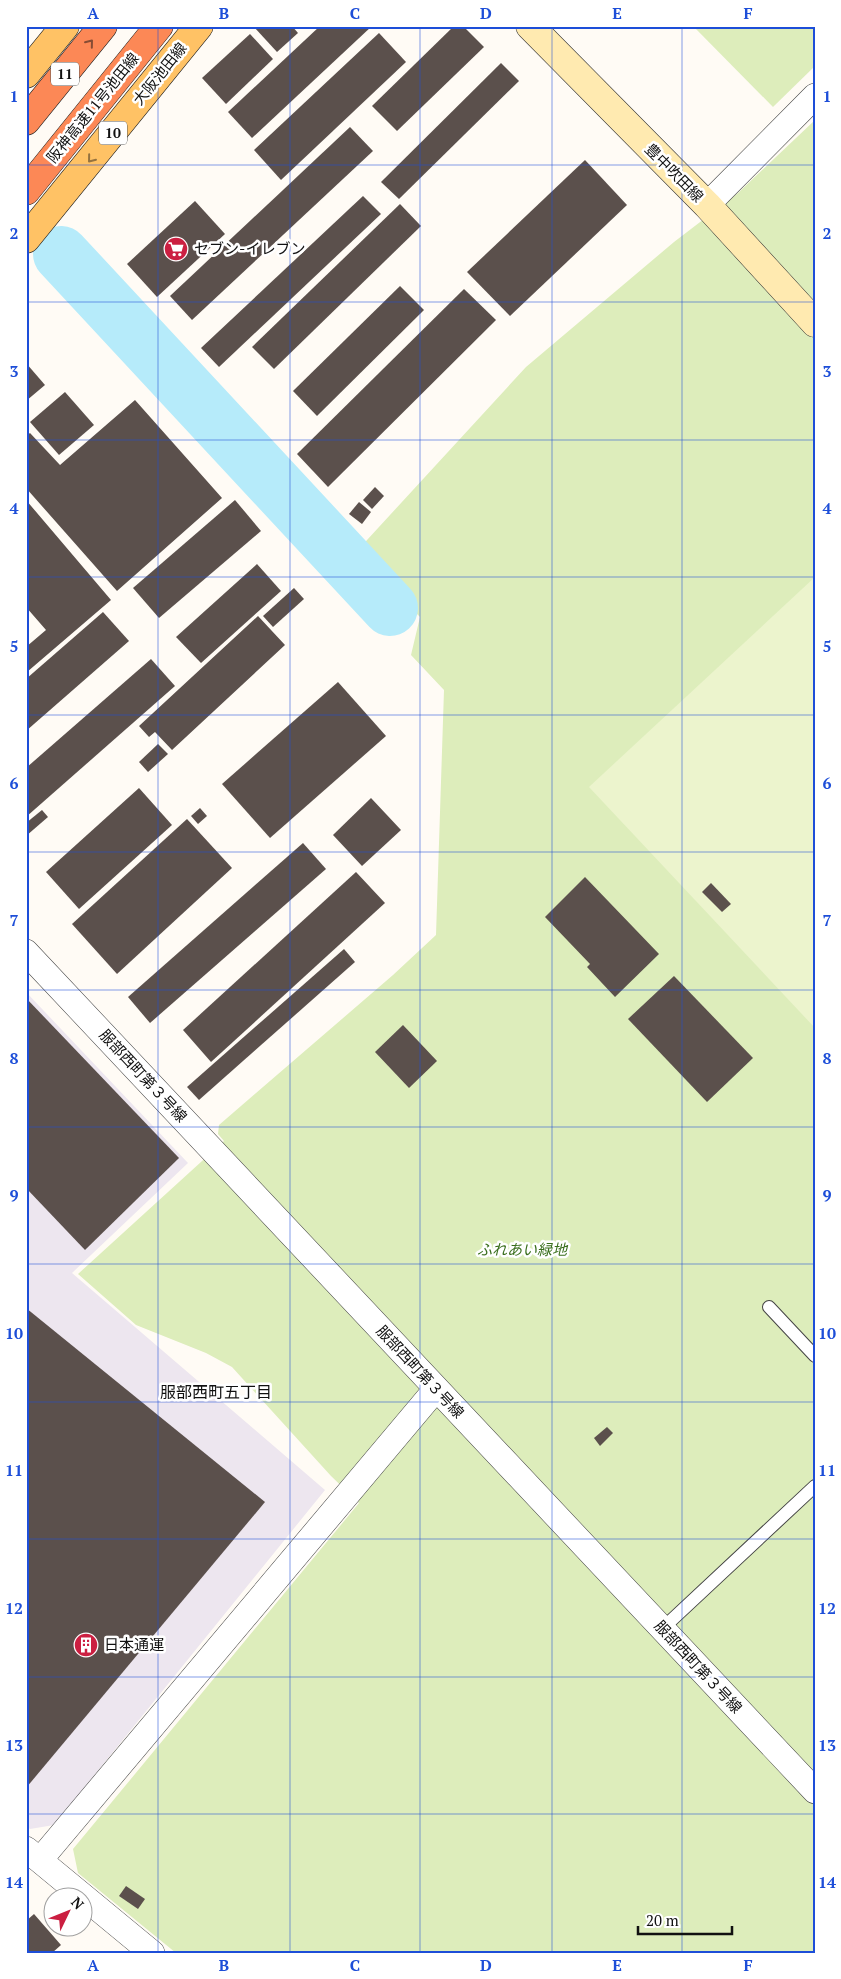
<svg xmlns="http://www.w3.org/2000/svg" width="841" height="1979" viewBox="0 0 841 1979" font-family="'PT Serif','Noto Sans JP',serif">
	<rect width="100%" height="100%" fill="#fffbf5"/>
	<!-- industrial -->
	<polygon fill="#ede6ef" points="26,992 188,1163 72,1273 325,1490 54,1825 30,1829 26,1826"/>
	<!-- green -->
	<g fill="#ddedbb">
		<polygon points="693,26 815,26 815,66 773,107"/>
		<polygon points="815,120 815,1953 176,1953 78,1873 73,1849 359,1503 331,1476 232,1367 206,1353 136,1325 78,1274 224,1141 218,1134 219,1125 393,975 436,935 444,690 411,655 420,617 356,552 526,367 674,242 738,193"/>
	</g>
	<!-- pitch -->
	<polygon fill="#ecf4cd" points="815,577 815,1028 589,787"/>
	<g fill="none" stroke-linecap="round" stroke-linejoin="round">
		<!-- river -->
		<polyline stroke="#b6ebfa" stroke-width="56" points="61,254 390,608"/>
	</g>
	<!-- building -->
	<g fill="#5b504c">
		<polygon points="253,26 292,26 298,33 277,52"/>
		<polygon points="320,26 372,26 252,138 228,112"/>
		<polygon points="454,26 463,26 484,47 397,131 372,106"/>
		<polygon points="379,33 406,62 281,180 254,150"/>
		<polygon points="250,34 273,59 226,104 202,78"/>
		<polygon points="501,63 519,81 399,199 381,182"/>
		<polygon points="350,127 373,151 192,320 170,296"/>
		<polygon points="585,160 627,205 510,316 467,272"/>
		<polygon points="363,196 381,214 219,367 201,348"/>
		<polygon points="195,201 225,234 157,297 127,264"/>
		<polygon points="400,204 421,226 274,369 252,347"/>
		<polygon points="400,286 424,310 317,416 293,391"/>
		<polygon points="464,289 496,320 328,487 297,454"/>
		<polygon points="26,363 45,385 26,401"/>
		<polygon points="65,392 94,425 59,455 30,422"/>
		<polygon points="135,400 222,498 117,591 26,488 26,436 30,433 60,465"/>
		<polygon points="375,487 384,496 372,509 363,500"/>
		<polygon points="26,500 111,600 27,672 26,647 46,630 26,607"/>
		<polygon points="235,500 261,531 159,618 133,588"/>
		<polygon points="359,502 371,512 362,524 349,514"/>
		<polygon points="257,564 281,591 201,663 176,637"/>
		<polygon points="294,588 304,599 273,627 263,616"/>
		<polygon points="103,612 129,641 26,731 26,679"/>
		<polygon points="258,616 285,645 172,750 155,732 149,737 139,726"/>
		<polygon points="151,659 175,686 26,817 26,768"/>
		<polygon points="338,682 386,736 270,838 222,784"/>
		<polygon points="158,744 168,754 148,772 139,762"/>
		<polygon points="139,788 172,825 79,909 46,872"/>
		<polygon points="371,798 401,830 362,866 333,835"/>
		<polygon points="200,808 207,816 198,824 191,816"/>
		<polygon points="42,810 48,817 26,836 26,823"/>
		<polygon points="187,819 232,868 117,974 72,924"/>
		<polygon points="303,843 326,869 150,1023 128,997"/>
		<polygon points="356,872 385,903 211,1062 183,1030"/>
		<polygon points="585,877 659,954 615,997 587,967 590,964 545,917"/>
		<polygon points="711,883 731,904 722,912 702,892"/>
		<polygon points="344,949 355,962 199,1100 187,1087"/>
		<polygon points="674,976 753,1058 707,1102 628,1019"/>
		<polygon points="26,998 179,1158 85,1250 26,1188"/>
		<polygon points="403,1025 437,1061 409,1088 375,1052"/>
		<polygon points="26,1308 265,1502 26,1788"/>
		<polygon points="607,1427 613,1433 600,1446 594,1438"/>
		<polygon points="126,1886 145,1899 138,1909 119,1896"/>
		<polygon points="34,1914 61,1945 52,1953 26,1953 26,1921"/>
	</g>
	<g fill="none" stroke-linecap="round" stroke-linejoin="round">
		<!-- lane casing -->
		<g stroke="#444" stroke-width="14">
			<g id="lane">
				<polyline points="769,1307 815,1356"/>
				<polyline points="662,1629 815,1486"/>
			</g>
		</g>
		<!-- street casing -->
		<g stroke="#444" stroke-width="26">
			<g id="street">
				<polyline points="707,205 815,96"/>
				<polyline points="26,952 815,1791"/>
				<polyline points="26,1849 152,1953"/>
				<polyline points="40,1860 436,1389"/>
			</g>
		</g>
		<!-- secondary casing -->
		<g stroke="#333" stroke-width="29">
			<polyline id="secondary" points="530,26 707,205 815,323"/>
		</g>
		<!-- primary casing -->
		<g stroke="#222" stroke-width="29">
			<g id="primary">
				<polyline points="26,74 65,26"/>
				<polyline points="26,239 199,26"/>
			</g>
		</g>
		<!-- highway casing -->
		<g stroke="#222" stroke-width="29">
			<g id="highway">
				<polyline points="26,121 103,26"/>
				<polyline points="26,191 159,26"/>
			</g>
		</g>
		<!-- lane -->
		<use href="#lane" stroke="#fff" stroke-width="12"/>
		<!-- street -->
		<use href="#street" stroke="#fff" stroke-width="25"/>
		<!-- secondary -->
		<use href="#secondary" stroke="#ffeab0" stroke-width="28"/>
		<!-- primary -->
		<use href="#primary" stroke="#ffc265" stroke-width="28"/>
		<!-- highway -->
		<use href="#highway" stroke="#fc8856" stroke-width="28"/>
	</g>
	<!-- one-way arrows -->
	<defs><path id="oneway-chevron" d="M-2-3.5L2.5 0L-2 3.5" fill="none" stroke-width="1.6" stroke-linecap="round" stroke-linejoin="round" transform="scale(1.25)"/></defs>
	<use stroke="#864c34" href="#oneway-chevron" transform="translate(90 43) rotate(-51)"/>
	<use stroke="#94723f" href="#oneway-chevron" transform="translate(91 159) rotate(129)"/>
	<!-- grid -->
	<path fill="none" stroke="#1d4ed8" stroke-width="1" stroke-opacity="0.55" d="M158 26V1953M290 26V1953M420 26V1953M552 26V1953M682 26V1953M26 165H815M26 302H815M26 440H815M26 577H815M26 715H815M26 852H815M26 990H815M26 1127H815M26 1264H815M26 1402H815M26 1539H815M26 1677H815M26 1814H815"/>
	<!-- icons -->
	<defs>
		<g id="supermarket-disc" transform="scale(1.25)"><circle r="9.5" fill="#cb1f41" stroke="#fff"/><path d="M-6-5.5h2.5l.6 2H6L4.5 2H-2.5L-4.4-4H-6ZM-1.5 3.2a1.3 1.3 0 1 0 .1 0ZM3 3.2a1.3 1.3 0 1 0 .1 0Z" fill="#fff"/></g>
		<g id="building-disc" transform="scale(1.25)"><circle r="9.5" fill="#cb1f41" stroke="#fff"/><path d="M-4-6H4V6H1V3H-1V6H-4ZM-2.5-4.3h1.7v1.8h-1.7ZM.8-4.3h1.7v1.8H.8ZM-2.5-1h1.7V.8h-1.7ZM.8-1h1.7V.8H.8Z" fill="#fff"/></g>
	</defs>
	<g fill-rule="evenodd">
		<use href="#supermarket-disc" x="176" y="249"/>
		<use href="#building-disc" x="86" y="1645"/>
	</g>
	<g text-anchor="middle" stroke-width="5" stroke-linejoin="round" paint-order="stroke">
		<!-- shield labels -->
		<g fill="#fff" stroke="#585858" stroke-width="1">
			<rect x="51" y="62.5" width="28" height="23" rx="4"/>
			<rect x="99" y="121.5" width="28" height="23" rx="4"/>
		</g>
		<g font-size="14" font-weight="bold" fill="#111">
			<text x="65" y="79">11</text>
			<text x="113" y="138">10</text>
		</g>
		<!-- street labels -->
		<g font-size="15" fill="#111" stroke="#fff">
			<text transform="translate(160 74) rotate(-51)" y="5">大阪池田線</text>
			<text transform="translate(93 108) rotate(-51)" y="5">阪神高速11号池田線</text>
			<text transform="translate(674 173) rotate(45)" y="5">豊中吹田線</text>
			<text transform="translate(143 1076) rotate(47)" y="5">服部西町第３号線</text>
			<text transform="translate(420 1372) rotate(47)" y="5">服部西町第３号線</text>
			<text transform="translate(698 1667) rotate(47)" y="5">服部西町第３号線</text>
		</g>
		<!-- poi labels -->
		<g font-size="15" fill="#111" stroke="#fff" text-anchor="start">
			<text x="194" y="254">セブン-イレブン</text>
			<text x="104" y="1650">日本通運</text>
		</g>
		<!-- park labels -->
		<g font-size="15" font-style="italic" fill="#396e1c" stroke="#fff">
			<text x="522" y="1255">ふれあい緑地</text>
		</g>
		<!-- neighbourhood labels -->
		<g font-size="16" fill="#111" stroke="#fff">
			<text x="216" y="1398">服部西町五丁目</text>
		</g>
	</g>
	<!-- border -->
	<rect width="841" height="1979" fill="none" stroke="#ffffff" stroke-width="55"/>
	<!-- north arrow -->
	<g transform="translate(68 1912) rotate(47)"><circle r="24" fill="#ffffff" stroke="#a0a0a0"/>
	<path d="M0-4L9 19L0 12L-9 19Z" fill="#cb1f41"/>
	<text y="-8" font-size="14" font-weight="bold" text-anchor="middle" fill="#111111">N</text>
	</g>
	<!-- scale -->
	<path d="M638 1926v8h94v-8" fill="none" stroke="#111111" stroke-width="2.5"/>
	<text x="646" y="1926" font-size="15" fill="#111111" stroke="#ffffff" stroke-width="4" paint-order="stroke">20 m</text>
	<rect x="28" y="28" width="786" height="1924" fill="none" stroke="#1d4ed8" stroke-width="2"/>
	<g font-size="16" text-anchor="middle" font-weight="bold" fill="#1d4ed8">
		<text x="93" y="19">A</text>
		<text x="224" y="19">B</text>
		<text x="355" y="19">C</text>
		<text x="486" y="19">D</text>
		<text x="617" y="19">E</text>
		<text x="748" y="19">F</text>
		<text x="14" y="102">1</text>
		<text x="827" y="102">1</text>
		<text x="14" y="239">2</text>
		<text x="827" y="239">2</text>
		<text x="14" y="377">3</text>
		<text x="827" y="377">3</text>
		<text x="14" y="514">4</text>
		<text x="827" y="514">4</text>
		<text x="14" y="652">5</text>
		<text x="827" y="652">5</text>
		<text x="14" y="789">6</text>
		<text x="827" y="789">6</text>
		<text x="14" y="926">7</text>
		<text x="827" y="926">7</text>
		<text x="14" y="1064">8</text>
		<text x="827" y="1064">8</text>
		<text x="14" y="1201">9</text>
		<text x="827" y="1201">9</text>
		<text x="14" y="1339">10</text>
		<text x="827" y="1339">10</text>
		<text x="14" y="1476">11</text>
		<text x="827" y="1476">11</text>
		<text x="14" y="1614">12</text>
		<text x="827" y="1614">12</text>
		<text x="14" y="1751">13</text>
		<text x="827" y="1751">13</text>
		<text x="14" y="1888">14</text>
		<text x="827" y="1888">14</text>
		<text x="93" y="1971">A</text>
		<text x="224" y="1971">B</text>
		<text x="355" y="1971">C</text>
		<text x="486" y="1971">D</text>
		<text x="617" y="1971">E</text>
		<text x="748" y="1971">F</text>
	</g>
</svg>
